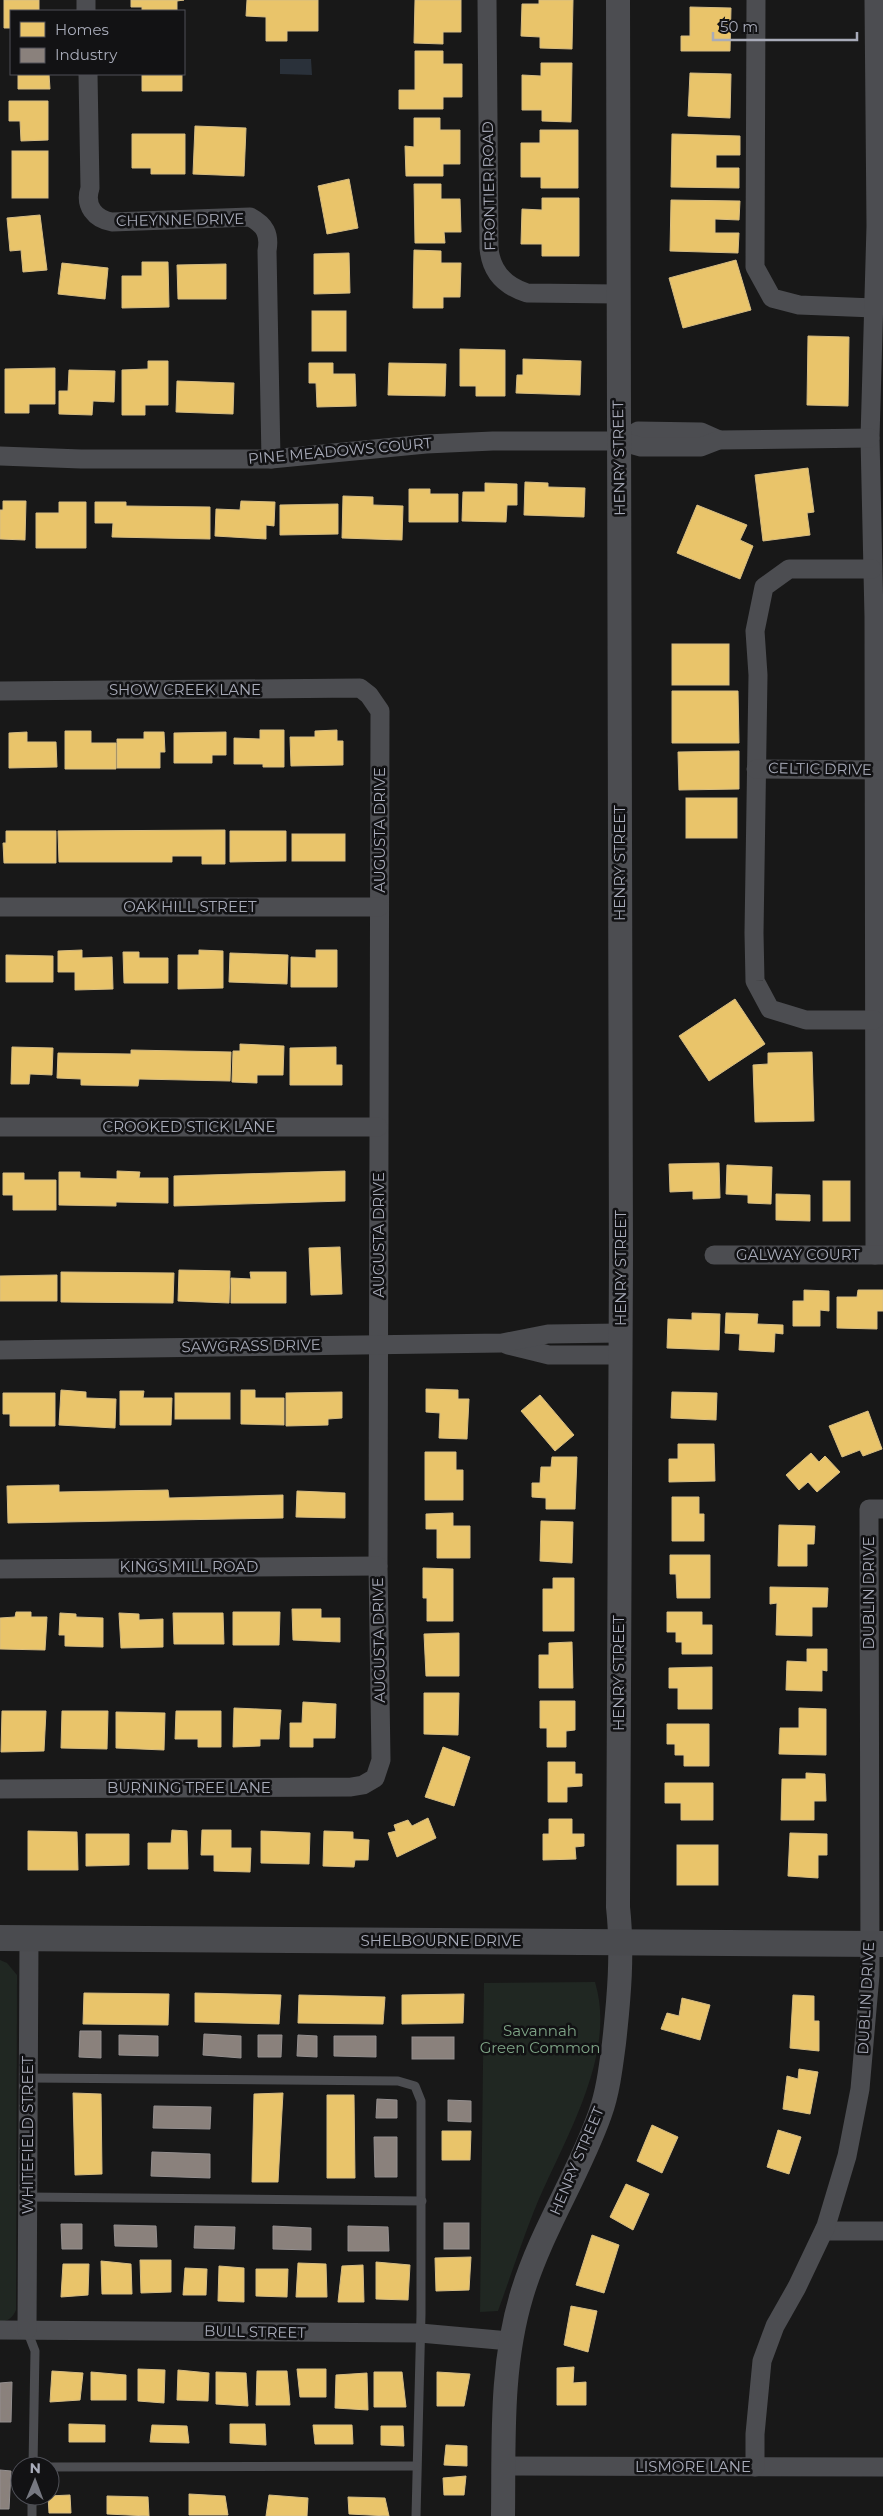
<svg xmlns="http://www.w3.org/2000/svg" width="883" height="2516" viewBox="0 0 883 2516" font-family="Montserrat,sans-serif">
	<rect width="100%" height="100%" fill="#181818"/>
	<!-- green -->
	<g fill="#202722">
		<path d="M0 1960 7 1963 17 1975 16 2310C13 2317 8 2322 0 2321Z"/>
		<path d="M595 1982C618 2057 561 2144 534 2211 521 2244 510 2278 498 2311L480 2312 484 1983Z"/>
	</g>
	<!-- water -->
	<polygon fill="#2a313a" points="280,59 311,59 312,75 280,74"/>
	<!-- homes -->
	<g fill="#e9c46a" stroke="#d6bc82">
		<polygon points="4,0 39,0 39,11 11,11 11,28 4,28"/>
		<polygon points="131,0 184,0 177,1 177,11 142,11 142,7 131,7"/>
		<polygon points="247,0 318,0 318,31 287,31 287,41 266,41 266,17 246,16"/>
		<polygon points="415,0 461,0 461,32 443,32 443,44 414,43"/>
		<polygon points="539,0 573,0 572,49 540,48 540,37 521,36 522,4 539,4"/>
		<polygon points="690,7 731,8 730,51 681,51 681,36 690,36"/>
		<polygon points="415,51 443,51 443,64 462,64 462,97 443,97 443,109 399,109 399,90 415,90"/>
		<polygon points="541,63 572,63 571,122 542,121 542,110 522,110 522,75 541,76"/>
		<polygon points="690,73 731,74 730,118 688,116"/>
		<polygon points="18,74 49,74 50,89 18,89"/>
		<polygon points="133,74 182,74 182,91 142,91 142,74"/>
		<polygon points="9,101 48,101 48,140 21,141 20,121 9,121"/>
		<polygon points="414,118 440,118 440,130 460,130 460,164 443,164 443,176 406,176 405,146 414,147"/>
		<polygon points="195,126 246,128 244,176 193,174"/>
		<polygon points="540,130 578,130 578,188 541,188 541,177 521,177 521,143 540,143"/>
		<polygon points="132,134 185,134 185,174 151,174 151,168 132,168"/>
		<polygon points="672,134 740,136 740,155 716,155 716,168 739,168 739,188 671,187"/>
		<rect x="12" y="151" width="36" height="47"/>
		<polygon points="349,179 358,228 327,234 318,186"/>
		<polygon points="414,184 441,184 441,199 460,199 461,232 444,232 445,243 415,243"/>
		<polygon points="542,198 579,198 579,256 542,256 542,244 521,244 522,209 542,210"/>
		<polygon points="671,200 740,201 739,220 715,219 715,233 739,233 738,253 670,251"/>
		<polygon points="40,215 47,270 23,272 21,250 10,251 7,218"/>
		<polygon points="414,250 441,251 441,263 461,263 460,297 443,297 443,308 413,308"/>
		<polygon points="349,253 350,293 314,294 314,254"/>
		<polygon points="736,260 751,310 683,328 669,278"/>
		<polygon points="142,262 168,262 169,307 122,308 122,276 142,276"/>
		<polygon points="62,263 108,268 105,299 58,294"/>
		<polygon points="226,264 226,299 178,299 177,265"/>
		<rect x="312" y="311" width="34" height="40"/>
		<polygon points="808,336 849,337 848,406 807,405"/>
		<polygon points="460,349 505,350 505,396 476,396 476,386 460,386"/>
		<polygon points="523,359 581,361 580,395 516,393 517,375 523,375"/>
		<polygon points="148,361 168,361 168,405 145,405 145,415 122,415 122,370 148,369"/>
		<polygon points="309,363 333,363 333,374 355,374 356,406 317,407 316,383 309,383"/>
		<polygon points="389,363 446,364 445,396 388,395"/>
		<polygon points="55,368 55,404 29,404 29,413 5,413 5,369"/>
		<polygon points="69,370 115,371 114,402 93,401 92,415 59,414 59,391 68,391"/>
		<polygon points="177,381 234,383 233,414 176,412"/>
		<polygon points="808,468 814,512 807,513 810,535 763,541 755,475"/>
		<polygon points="525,482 548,483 548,487 585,488 584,517 524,515"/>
		<polygon points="485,483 517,484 517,505 507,505 506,522 462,521 463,492 485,492"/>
		<polygon points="409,489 430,489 430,494 458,494 458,522 409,522"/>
		<polygon points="343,496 373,497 373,505 403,506 402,540 342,538"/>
		<polygon points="3,501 26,501 25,540 0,539 0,510 3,510"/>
		<polygon points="241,501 275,502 274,526 266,525 266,539 215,536 216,509 240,510"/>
		<polygon points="59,502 86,502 86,548 36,548 36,513 59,513"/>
		<polygon points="95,502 126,502 126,506 210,507 210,539 112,537 113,523 95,523"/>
		<polygon points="338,504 338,534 280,535 280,505"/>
		<polygon points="697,505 747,525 740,540 753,546 740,579 677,553"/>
		<rect x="672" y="644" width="57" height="41"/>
		<polygon points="672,691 738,691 739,743 672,743"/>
		<polygon points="260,730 284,730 284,767 263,767 263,764 234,764 234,738 260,739"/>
		<polygon points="337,730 337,741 343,741 343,765 291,766 290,737 315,737 315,731"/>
		<polygon points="65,731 91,731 91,743 116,743 116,769 65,769"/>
		<polygon points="27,732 27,742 56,742 57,767 9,768 9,733"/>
		<polygon points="144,732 164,732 165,752 160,752 160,768 117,768 117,739 144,739"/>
		<polygon points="226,732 226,755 212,755 212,763 174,763 174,733"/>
		<polygon points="739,751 739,789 679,790 678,752"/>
		<rect x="686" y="798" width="51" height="40"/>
		<polygon points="225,830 225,864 202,864 202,856 172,856 172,862 59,862 58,831"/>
		<polygon points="6,831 56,831 56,863 4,863 3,843 6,843"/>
		<polygon points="230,831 286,831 286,861 230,862"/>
		<rect x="292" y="834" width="53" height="27"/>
		<polygon points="82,950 82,958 112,957 113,989 75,990 75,972 58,972 58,951"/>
		<polygon points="199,950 223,951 223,988 178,989 178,955 199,955"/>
		<polygon points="316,950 337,950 337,987 291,987 291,957 316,958"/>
		<polygon points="123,952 139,952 139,958 168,958 168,983 124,983"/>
		<polygon points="230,953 288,955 287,984 229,982"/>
		<polygon points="6,955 53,956 53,982 6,982"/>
		<polygon points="735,999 765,1044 709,1081 679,1036"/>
		<polygon points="240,1044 284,1046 283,1075 257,1075 257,1083 232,1082 233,1051 240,1051"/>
		<polygon points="12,1047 53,1048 52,1075 30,1074 29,1084 11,1084"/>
		<polygon points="336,1047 336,1065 342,1065 342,1085 290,1085 290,1048"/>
		<polygon points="131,1050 231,1052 230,1081 139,1079 138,1086 81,1085 81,1079 57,1078 58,1053 131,1054"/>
		<polygon points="812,1052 814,1121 755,1122 753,1065 768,1064 768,1053"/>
		<polygon points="719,1163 720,1198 693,1199 693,1191 670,1192 669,1164"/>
		<polygon points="727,1165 772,1167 771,1204 748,1203 748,1195 726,1194"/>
		<polygon points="117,1171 140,1172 139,1178 168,1178 168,1203 116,1202 116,1206 59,1205 59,1172 80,1172 80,1178 117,1179"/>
		<polygon points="345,1171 345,1201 174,1206 174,1176"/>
		<polygon points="3,1173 24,1173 24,1180 56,1180 56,1210 13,1210 13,1195 3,1195"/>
		<rect x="823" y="1181" width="27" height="40"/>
		<polygon points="776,1194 810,1195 810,1221 776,1220"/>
		<polygon points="340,1247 342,1294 311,1295 309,1248"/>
		<polygon points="179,1270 230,1271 229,1303 178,1301"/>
		<polygon points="61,1272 174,1273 173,1303 61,1302"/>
		<polygon points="250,1272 286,1272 286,1303 231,1303 231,1278 251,1279"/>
		<polygon points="57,1275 57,1301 0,1301 0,1276"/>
		<polygon points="804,1290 829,1291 829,1311 820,1310 820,1326 793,1326 793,1301 804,1301"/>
		<polygon points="858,1290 883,1290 883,1311 877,1311 877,1329 837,1328 837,1297 857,1297"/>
		<polygon points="692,1313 720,1314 719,1350 667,1348 668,1319 692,1320"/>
		<polygon points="726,1313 758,1314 757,1324 783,1325 783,1334 775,1333 774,1352 739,1350 740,1334 725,1333"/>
		<polygon points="426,1389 458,1390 458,1399 469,1399 467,1439 439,1438 440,1413 426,1412"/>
		<polygon points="61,1390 86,1392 86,1398 116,1399 115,1428 59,1425"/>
		<polygon points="241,1390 255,1390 255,1398 284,1398 284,1425 241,1424"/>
		<polygon points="120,1391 144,1391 143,1398 172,1398 171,1425 120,1425"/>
		<polygon points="342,1392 342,1418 328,1419 328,1425 286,1426 286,1393"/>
		<polygon points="672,1392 717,1393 716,1420 671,1418"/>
		<polygon points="3,1393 55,1393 55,1426 10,1426 10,1414 3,1414"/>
		<rect x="175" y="1393" width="55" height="26"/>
		<polygon points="540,1395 574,1435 555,1451 521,1411"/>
		<polygon points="868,1411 882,1449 863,1456 860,1450 842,1457 829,1426"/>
		<polygon points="678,1444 714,1444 715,1481 669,1482 669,1459 678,1459"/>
		<polygon points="425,1452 456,1452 456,1470 463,1470 463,1500 425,1500"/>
		<polygon points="811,1453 819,1462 825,1456 840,1472 817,1492 808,1482 799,1490 786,1475"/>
		<polygon points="552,1457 577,1457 575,1509 546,1509 546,1498 532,1497 532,1483 540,1483 541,1467 551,1467"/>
		<polygon points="59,1485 59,1492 168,1490 169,1498 283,1495 283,1518 8,1523 7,1486"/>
		<polygon points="297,1491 345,1493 345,1518 296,1517"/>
		<polygon points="672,1497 699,1497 699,1514 704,1514 704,1541 672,1541"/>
		<polygon points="453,1513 453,1526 470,1526 470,1558 437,1558 437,1529 426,1529 426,1514"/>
		<polygon points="541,1521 573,1522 572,1563 540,1561"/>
		<polygon points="779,1525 815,1526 814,1544 807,1544 807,1566 778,1566"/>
		<polygon points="670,1555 710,1555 710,1598 677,1598 676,1574 670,1574"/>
		<polygon points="423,1568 453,1569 453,1621 427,1621 427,1598 423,1598"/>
		<polygon points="553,1578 574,1578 574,1631 543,1631 543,1589 553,1589"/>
		<polygon points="770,1587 828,1588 827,1607 812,1607 812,1636 776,1635 777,1603 770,1604"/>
		<polygon points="292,1609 321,1609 321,1618 340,1618 340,1642 293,1640"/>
		<polygon points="16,1612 31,1612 31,1617 47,1617 45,1650 0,1649 0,1618 15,1617"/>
		<polygon points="233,1612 280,1612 279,1645 233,1645"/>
		<polygon points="667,1612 702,1612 702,1625 712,1625 712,1654 682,1654 682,1642 676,1642 676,1632 667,1632"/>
		<polygon points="60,1613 76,1614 76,1617 103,1618 103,1647 65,1646 65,1635 59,1635"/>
		<polygon points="119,1613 139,1614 139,1620 163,1619 163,1647 121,1648"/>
		<polygon points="173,1613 223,1613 224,1644 174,1644"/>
		<polygon points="459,1633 459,1676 426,1676 424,1634"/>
		<polygon points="572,1642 573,1688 539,1688 539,1655 549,1655 549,1643"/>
		<polygon points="807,1649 827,1649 827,1671 822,1670 822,1691 786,1690 787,1661 807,1662"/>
		<polygon points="712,1667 712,1709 678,1709 678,1688 669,1688 669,1668"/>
		<polygon points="424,1693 459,1693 458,1735 424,1734"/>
		<polygon points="540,1701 575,1701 575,1730 566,1731 566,1747 547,1747 547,1728 540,1728"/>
		<polygon points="303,1702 336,1704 335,1738 313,1738 313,1747 290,1747 290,1723 302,1723"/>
		<polygon points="234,1708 281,1710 279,1739 260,1739 260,1746 233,1747"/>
		<polygon points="799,1708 826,1709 826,1755 779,1754 780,1728 799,1728"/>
		<polygon points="2,1711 46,1711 44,1751 1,1752"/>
		<polygon points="62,1711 108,1711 107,1749 61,1748"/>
		<polygon points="176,1711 221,1711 221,1747 198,1747 198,1739 175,1739"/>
		<polygon points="116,1712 165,1713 164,1750 116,1748"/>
		<polygon points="667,1724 709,1724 709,1766 684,1766 684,1755 675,1755 675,1744 667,1744"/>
		<polygon points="443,1747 470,1757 454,1806 425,1797"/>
		<polygon points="548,1762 575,1762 575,1774 582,1774 582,1786 567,1787 567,1802 548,1802"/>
		<polygon points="806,1773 825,1774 826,1801 814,1801 814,1820 781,1820 782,1779 806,1779"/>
		<polygon points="665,1783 713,1783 713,1820 681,1820 681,1803 665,1803"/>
		<polygon points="428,1818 436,1838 397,1857 388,1833 396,1831 394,1825 408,1820 412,1826"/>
		<polygon points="549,1819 572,1819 572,1834 584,1834 584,1846 575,1847 576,1859 543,1860 543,1834 549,1834"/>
		<polygon points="172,1830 187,1831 188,1869 148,1869 148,1843 171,1843"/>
		<polygon points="202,1830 231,1830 231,1848 251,1848 250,1872 214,1871 214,1855 201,1855"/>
		<polygon points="28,1831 77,1832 78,1870 28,1870"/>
		<polygon points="261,1831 310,1833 309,1864 261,1863"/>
		<polygon points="324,1831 353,1832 353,1839 369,1840 368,1860 355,1860 354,1867 323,1866"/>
		<polygon points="790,1833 827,1834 827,1855 818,1855 818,1878 788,1876"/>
		<polygon points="86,1834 129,1834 129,1865 86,1866"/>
		<rect x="677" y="1845" width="41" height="40"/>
		<polygon points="84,1993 169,1994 168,2025 83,2024"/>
		<polygon points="195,1993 281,1995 279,2024 195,2022"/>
		<polygon points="464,1994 463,2023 402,2024 402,1995"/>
		<polygon points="299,1995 385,1997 383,2024 298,2023"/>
		<polygon points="793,1995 814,1996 814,2021 819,2021 819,2051 790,2048"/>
		<polygon points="682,1998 710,2005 700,2040 661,2029 667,2013 679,2016"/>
		<polygon points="799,2069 818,2072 810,2114 783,2109 787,2076 798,2079"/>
		<polygon points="73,2093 101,2094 102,2174 75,2175"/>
		<polygon points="283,2093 278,2182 252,2182 254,2094"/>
		<polygon points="327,2095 354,2095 355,2178 327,2178"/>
		<polygon points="652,2125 678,2137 662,2173 637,2161"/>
		<polygon points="778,2130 801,2137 789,2174 767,2167"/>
		<polygon points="442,2131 471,2131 470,2160 442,2160"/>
		<polygon points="626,2184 649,2194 633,2230 610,2217"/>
		<polygon points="592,2235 619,2245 604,2293 576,2285"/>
		<polygon points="471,2257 469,2290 436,2291 435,2258"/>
		<polygon points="140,2260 171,2260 171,2292 141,2293"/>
		<polygon points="101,2261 131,2264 132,2294 102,2294"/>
		<polygon points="376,2262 410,2265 408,2300 376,2299"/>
		<polygon points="298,2263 326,2264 327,2297 296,2297"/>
		<polygon points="63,2264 89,2264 88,2295 61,2297"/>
		<polygon points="363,2265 364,2302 338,2302 342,2266"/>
		<polygon points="219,2266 244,2268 244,2302 218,2301"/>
		<polygon points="185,2268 207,2269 206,2295 183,2295"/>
		<polygon points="256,2269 288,2269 287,2297 256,2296"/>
		<polygon points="571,2306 597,2311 588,2352 564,2345"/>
		<polygon points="574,2367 573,2383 586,2382 586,2405 557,2405 557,2368"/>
		<polygon points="138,2369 165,2370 164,2403 138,2401"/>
		<polygon points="297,2369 326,2369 326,2397 300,2397"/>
		<polygon points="178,2370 209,2373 208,2401 177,2400"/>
		<polygon points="52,2371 83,2373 80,2400 50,2402"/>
		<polygon points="257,2371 287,2371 290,2405 256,2405"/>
		<polygon points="91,2372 126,2375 126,2400 91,2400"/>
		<polygon points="216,2372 246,2373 248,2406 216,2404"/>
		<polygon points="374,2372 402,2372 406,2407 374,2407"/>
		<polygon points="437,2372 470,2374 464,2406 437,2406"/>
		<polygon points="367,2373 368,2410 335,2408 336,2375"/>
		<polygon points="69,2424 105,2425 105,2442 69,2442"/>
		<polygon points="230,2424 265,2424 266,2445 230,2443"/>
		<polygon points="152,2425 187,2426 189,2443 150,2442"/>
		<polygon points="313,2425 352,2425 353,2444 315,2444"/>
		<polygon points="381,2426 403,2426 404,2446 381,2445"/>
		<polygon points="446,2445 467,2446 467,2466 444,2465"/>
		<polygon points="466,2476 464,2495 444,2495 443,2478"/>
		<polygon points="189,2494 225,2496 228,2515 189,2515"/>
		<polygon points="70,2495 71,2513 49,2513 48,2496"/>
		<polygon points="269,2495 308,2498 307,2516 266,2516"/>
		<polygon points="107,2496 148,2497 149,2516 107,2514"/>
		<polygon points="348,2497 385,2498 389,2516 349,2514"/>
	</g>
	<!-- industry -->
	<g fill="#8a817c" stroke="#938e8e">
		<polygon points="80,2031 101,2031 101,2058 79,2057"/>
		<polygon points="204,2034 241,2036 241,2058 203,2055"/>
		<polygon points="119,2035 158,2036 158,2056 119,2055"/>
		<polygon points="258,2035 282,2035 281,2057 258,2057"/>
		<polygon points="298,2035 317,2036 317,2057 297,2056"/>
		<polygon points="334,2036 376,2036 376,2057 334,2056"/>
		<rect x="412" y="2037" width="42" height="22"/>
		<polygon points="377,2099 397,2100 397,2118 376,2118"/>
		<polygon points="448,2100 471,2101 471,2122 448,2121"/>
		<polygon points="154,2106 211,2107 210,2129 153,2128"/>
		<polygon points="374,2137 397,2137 397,2177 375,2177"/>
		<polygon points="152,2152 210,2154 210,2178 151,2176"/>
		<rect x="444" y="2223" width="25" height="26"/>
		<polygon points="61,2224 82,2224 82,2249 62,2249"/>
		<polygon points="114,2225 156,2226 157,2247 115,2246"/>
		<polygon points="195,2226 235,2227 234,2249 194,2248"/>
		<polygon points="273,2226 311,2228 311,2250 273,2249"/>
		<polygon points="348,2226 388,2227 389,2251 348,2251"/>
		<polygon points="12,2382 11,2422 0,2422 0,2383"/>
		<polygon points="0,2470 11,2471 9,2509 0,2509"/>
	</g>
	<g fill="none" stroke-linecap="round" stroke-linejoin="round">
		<!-- service -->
		<g stroke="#4c4d51" stroke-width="9">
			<polyline points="28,2078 398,2081 415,2086 421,2101 421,2314 416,2516"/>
			<polyline points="28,2197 422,2201"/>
			<polyline points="27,2330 35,2351 33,2466"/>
			<polyline points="50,2467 416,2466"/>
			<polyline points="32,2516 32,2496"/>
		</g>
		<!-- minor -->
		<g stroke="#4c4d51" stroke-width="19">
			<polyline points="86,0 86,11"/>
			<path d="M487 0 489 248C491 272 505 286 527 293L618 294"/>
			<polyline points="756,0 755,267 772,298 799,305 874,308"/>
			<polyline points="874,0 876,226 870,438 874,617 875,1255"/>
			<path d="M88 74 90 188C84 206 95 219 112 222L250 217C265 225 270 234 267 251L271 459"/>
			<polyline points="620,441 638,431 701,432 719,440"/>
			<polyline points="0,456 81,459 271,459 426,444 493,441 620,441 641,447 701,447 719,440 870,438"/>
			<polyline points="872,569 789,569 764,587 755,631 758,675 754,933 755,981 770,1009 806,1020 874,1020"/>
			<polyline points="0,691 360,688 369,695 380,711 378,1566 381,1760 375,1778 363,1785 351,1787 0,1789"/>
			<polyline points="756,769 883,770"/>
			<polyline points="0,907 379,907"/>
			<polyline points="0,1127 378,1127"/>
			<polyline points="714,1255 883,1255"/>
			<polyline points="508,1345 549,1355 621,1355"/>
			<polyline points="0,1350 502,1343 548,1334 620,1333"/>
			<polyline points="0,1569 378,1566"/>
			<polyline points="824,2231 883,2231"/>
			<polyline points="0,2330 420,2333 510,2341"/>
			<polyline points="27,2330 29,1940"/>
			<polyline points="504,2466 883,2467"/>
			<polyline points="755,2467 755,2434 762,2361 775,2326 797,2287 826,2226 847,2156 860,2089 870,1975 869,1509 883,1509"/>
		</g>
		<!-- tertiary -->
		<path stroke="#4c4d51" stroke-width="24" d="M503 2516C504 2442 500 2366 522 2294 541 2231 578 2176 600 2114 608 2092 611 2066 614 2043 619 1998 623 1953 618 1907L621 1256 618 0"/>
		<!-- secondary -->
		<polyline stroke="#4a4b4f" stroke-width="26" points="0,1938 883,1944"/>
	</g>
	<g text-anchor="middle" stroke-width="5" stroke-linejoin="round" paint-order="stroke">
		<!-- street labels -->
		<g font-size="15" fill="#a8abb9" stroke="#121214">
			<text transform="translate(489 186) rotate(-91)" y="5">FRONTIER ROAD</text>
			<text transform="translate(180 220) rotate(-1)" y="5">CHEYNNE DRIVE</text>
			<text transform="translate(340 451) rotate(-5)" y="5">PINE MEADOWS COURT</text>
			<text transform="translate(619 458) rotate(-91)" y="5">HENRY STREET</text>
			<text x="185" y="695">SHOW CREEK LANE</text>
			<text transform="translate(820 769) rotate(1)" y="5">CELTIC DRIVE</text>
			<text transform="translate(380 830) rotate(-90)" y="5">AUGUSTA DRIVE</text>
			<text transform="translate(620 863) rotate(-90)" y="5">HENRY STREET</text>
			<text x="190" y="912">OAK HILL STREET</text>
			<text x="189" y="1132">CROOKED STICK LANE</text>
			<text transform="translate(379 1235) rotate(-90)" y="5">AUGUSTA DRIVE</text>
			<text x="798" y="1260">GALWAY COURT</text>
			<text transform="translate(621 1268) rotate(-90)" y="5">HENRY STREET</text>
			<text transform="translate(251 1346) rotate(-1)" y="5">SAWGRASS DRIVE</text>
			<text x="189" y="1572">KINGS MILL ROAD</text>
			<text transform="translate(869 1593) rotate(-90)" y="5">DUBLIN DRIVE</text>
			<text transform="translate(379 1640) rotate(-91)" y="5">AUGUSTA DRIVE</text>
			<text transform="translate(619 1673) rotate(-90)" y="5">HENRY STREET</text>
			<text x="189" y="1793">BURNING TREE LANE</text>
			<text x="441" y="1946">SHELBOURNE DRIVE</text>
			<text transform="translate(866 1998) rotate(-87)" y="5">DUBLIN DRIVE</text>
			<text transform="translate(28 2135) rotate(-90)" y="5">WHITEFIELD STREET</text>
			<text transform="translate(577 2161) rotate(-67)" y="5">HENRY STREET</text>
			<text transform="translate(255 2332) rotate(1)" y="5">BULL STREET</text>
			<text x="693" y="2472">LISMORE LANE</text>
		</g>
		<!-- park labels -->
		<g font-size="15" fill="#7fa587" stroke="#121214">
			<text x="540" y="2036">Savannah<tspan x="540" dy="17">Green Common</tspan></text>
		</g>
	</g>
	<!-- legend -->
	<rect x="10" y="10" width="175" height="65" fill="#121214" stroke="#4e4f56"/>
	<rect x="20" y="22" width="25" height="15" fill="#e9c46a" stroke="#4e4f56"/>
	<text x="55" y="35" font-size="15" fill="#a8abb9">Homes</text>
	<rect x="20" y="48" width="25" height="15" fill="#8a817c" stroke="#4e4f56"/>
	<text x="55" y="60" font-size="15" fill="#a8abb9">Industry</text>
	<!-- north arrow -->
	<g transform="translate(35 2481) rotate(1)"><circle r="24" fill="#121214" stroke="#4e4f56"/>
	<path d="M0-4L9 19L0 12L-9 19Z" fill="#767881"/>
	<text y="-8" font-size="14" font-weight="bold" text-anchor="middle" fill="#a8abb9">N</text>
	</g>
	<!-- scale -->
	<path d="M713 32v8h144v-8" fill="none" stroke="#a8abb9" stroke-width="2.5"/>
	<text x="720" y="32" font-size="15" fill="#a8abb9" stroke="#121214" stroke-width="4" paint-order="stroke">50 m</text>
</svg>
